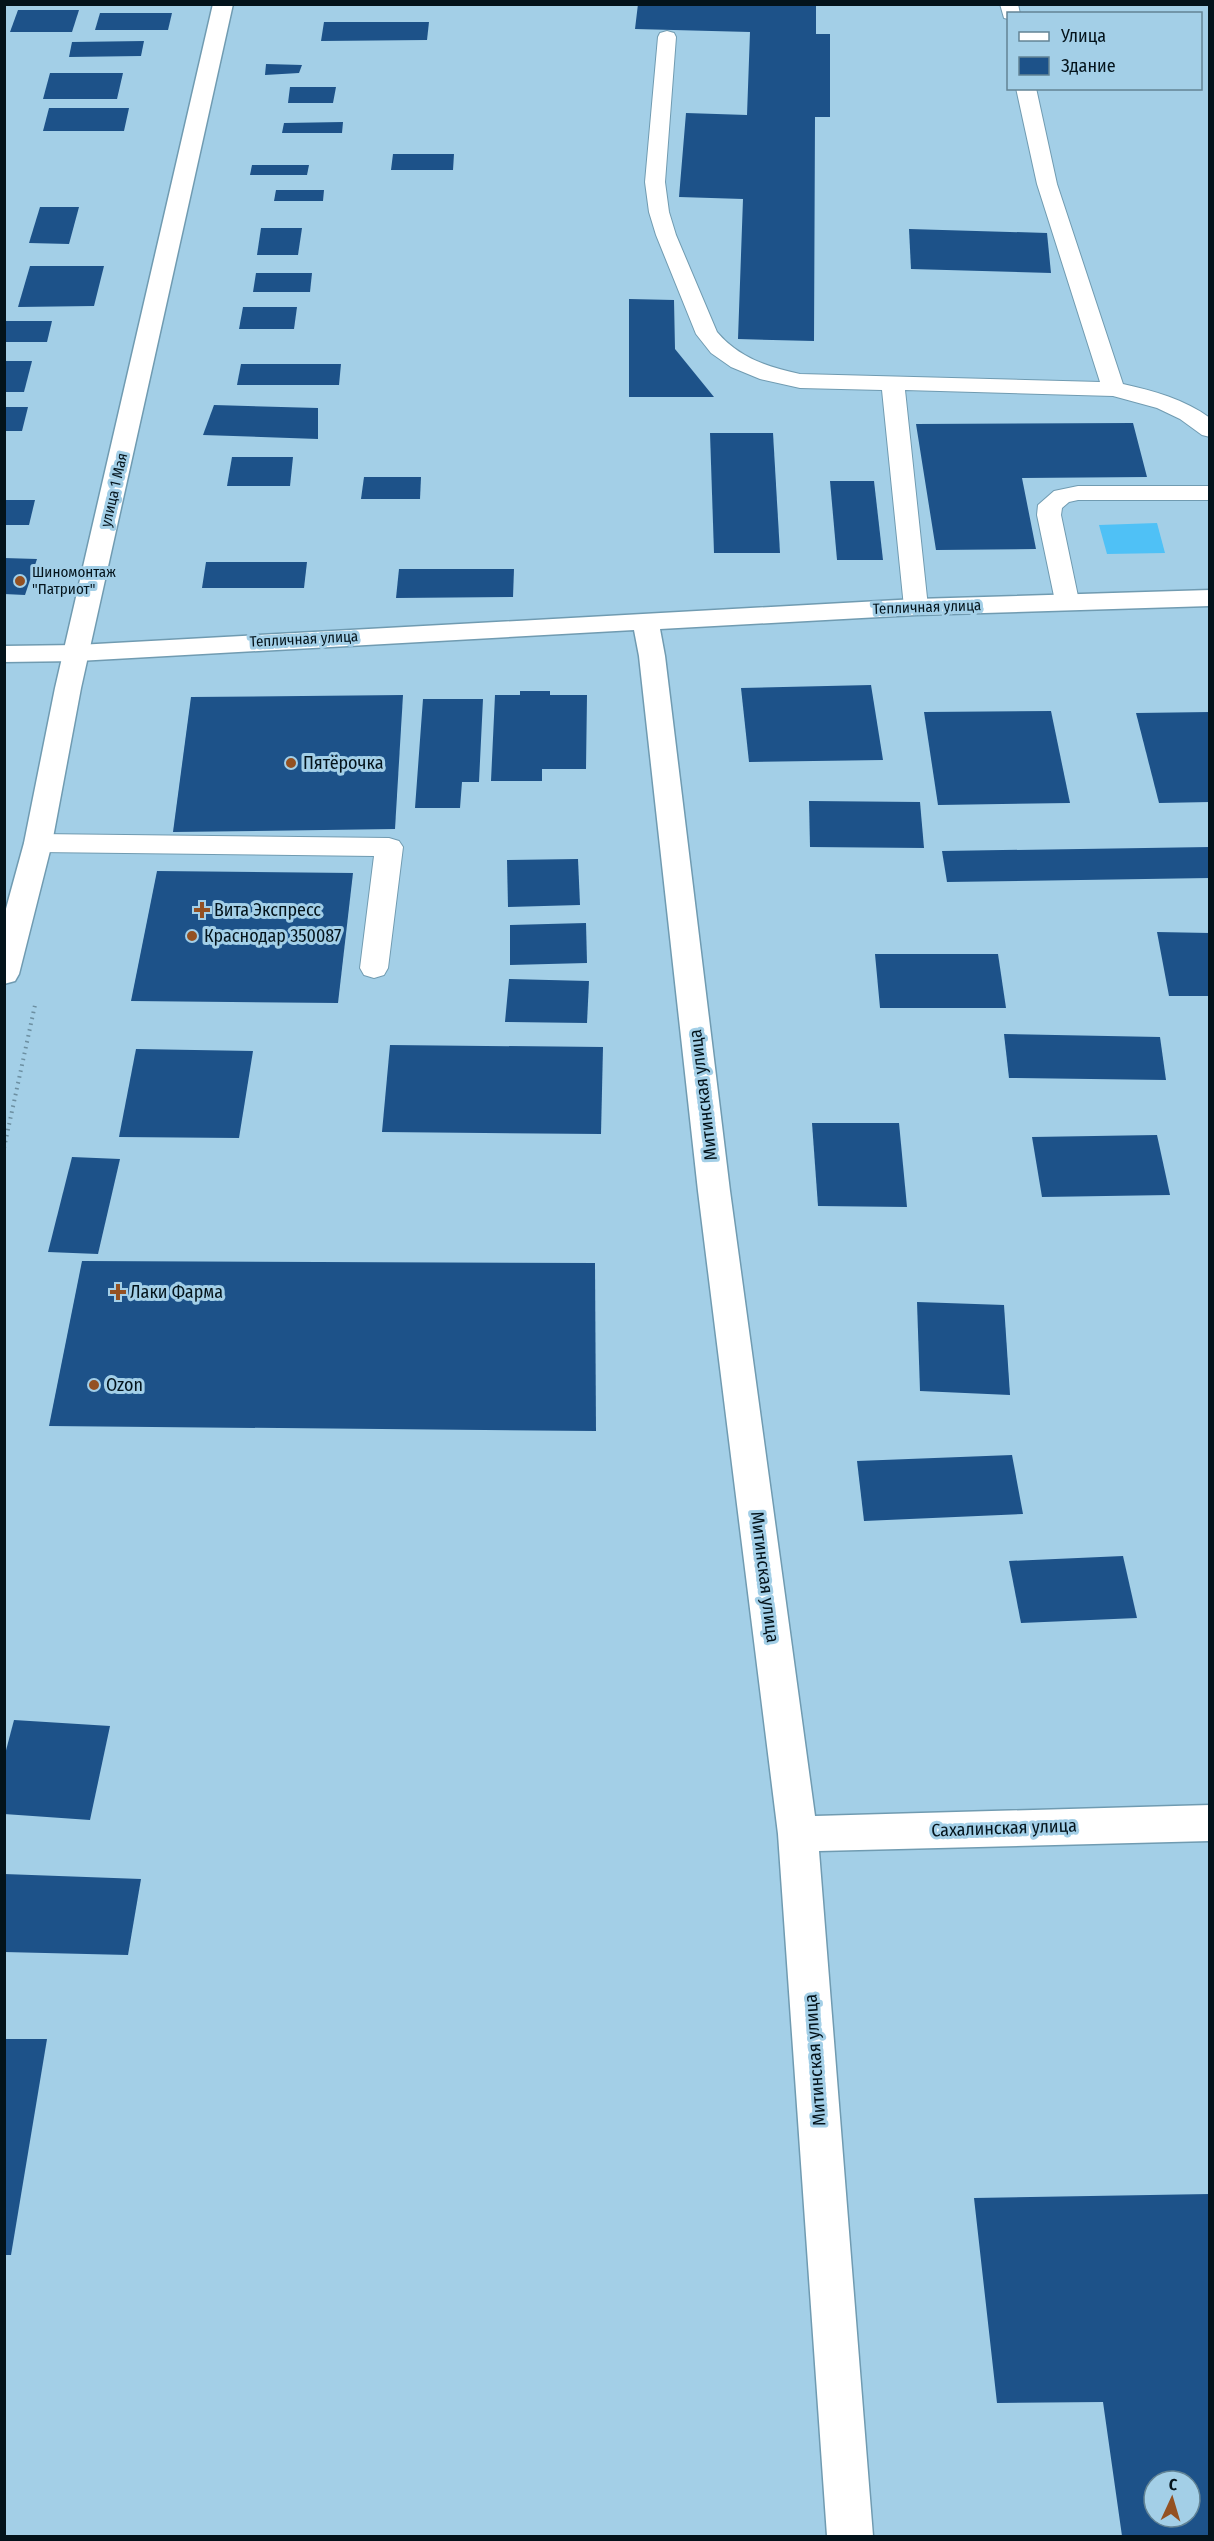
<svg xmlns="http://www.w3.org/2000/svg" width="1214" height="2541" viewBox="0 0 1214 2541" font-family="'Fira Sans Condensed',sans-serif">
	<rect width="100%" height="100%" fill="#a3cfe7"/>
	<!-- green -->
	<polygon fill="#4fc1f6" points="1157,523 1165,553 1107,554 1099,525"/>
	<!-- building -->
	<g fill="#1d5289" fill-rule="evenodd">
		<polygon points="638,4 816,4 816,34 830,34 830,117 815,117 814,341 738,339 743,199 679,197 686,113 747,115 750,32 635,29"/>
		<polygon points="18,10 79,10 72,32 10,32"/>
		<polygon points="100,13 172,13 168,30 95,30"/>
		<polygon points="324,22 429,22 427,40 321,41"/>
		<polygon points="144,41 141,56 69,57 72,42"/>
		<polygon points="266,64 302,65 299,73 265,75"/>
		<polygon points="50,73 123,73 117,99 43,99"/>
		<polygon points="290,87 336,87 333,103 288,103"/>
		<polygon points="49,108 129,108 124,131 43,131"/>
		<polygon points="343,122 342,133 282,133 284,123"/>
		<polygon points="393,154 454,154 453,170 391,170"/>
		<polygon points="252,165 309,165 307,175 250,175"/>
		<polygon points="276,190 324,190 323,201 274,201"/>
		<polygon points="40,207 79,207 69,244 29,243"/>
		<polygon points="261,228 302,228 298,255 257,255"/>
		<polygon points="909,229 1047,233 1051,273 911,269"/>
		<polygon points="30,266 104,266 94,306 18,307"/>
		<polygon points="256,273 312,273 310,292 253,292"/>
		<polygon points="629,299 674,300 675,349 714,397 629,397"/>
		<polygon points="243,307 297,307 294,329 239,329"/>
		<polygon points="4,321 52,321 47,342 4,342"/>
		<polygon points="4,361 32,361 24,392 4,392"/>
		<polygon points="241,364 341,364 339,385 237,385"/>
		<polygon points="214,405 318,408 318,439 203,435"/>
		<polygon points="4,407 28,407 22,431 4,431"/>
		<polygon points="1133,423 1147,477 1022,478 1036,549 936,550 916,424"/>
		<polygon points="710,433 773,433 780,553 714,553"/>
		<polygon points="232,457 293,457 290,486 227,486"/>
		<polygon points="364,477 421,477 420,499 361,499"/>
		<polygon points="830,481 874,481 883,560 837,560"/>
		<polygon points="4,500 35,500 29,525 4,525"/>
		<polygon points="4,558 37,559 25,595 4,594"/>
		<polygon points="206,562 307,562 304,588 202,588"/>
		<polygon points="399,569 514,569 513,597 396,598"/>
		<polygon points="871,685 883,760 749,762 741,688"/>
		<polygon points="520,691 550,691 550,695 587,695 586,769 542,769 542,781 491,781 495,695 520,695"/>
		<polygon points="403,695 395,829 173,832 191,697"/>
		<polygon points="423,699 483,699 479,782 462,782 460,808 415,808"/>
		<polygon points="1051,711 1070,803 938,805 924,712"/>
		<polygon points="1210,712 1210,802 1159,803 1136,713"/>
		<polygon points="809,801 920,802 924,848 810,847"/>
		<polygon points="1210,847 1210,878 947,882 942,851"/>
		<polygon points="578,859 580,905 508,907 507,860"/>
		<polygon points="157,871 353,873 338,1003 131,1001"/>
		<polygon points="586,923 587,963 510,965 510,925"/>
		<polygon points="1157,932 1210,933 1210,996 1169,996"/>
		<polygon points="875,954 998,954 1006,1008 880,1008"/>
		<polygon points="509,979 589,981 587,1023 505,1022"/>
		<polygon points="1004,1034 1160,1037 1166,1080 1009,1078"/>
		<polygon points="390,1045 603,1047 601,1134 382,1132"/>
		<polygon points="136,1049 253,1051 239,1138 119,1137"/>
		<polygon points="812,1123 899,1123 907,1207 818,1206"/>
		<polygon points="1157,1135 1170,1195 1042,1197 1032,1137"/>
		<polygon points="72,1157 120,1159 98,1254 48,1252"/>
		<polygon points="82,1261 595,1263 596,1431 49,1426"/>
		<polygon points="917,1302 1004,1305 1010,1395 920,1391"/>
		<polygon points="1012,1455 1023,1514 864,1521 857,1461"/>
		<polygon points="1123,1556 1137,1618 1021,1623 1009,1561"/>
		<polygon points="14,1720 110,1726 90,1820 4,1814 4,1758"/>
		<polygon points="4,1874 141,1879 128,1955 4,1952"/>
		<polygon points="4,2039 47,2039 11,2255 4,2255"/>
		<path d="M1210 2194V2536H1122L1103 2402 997 2403 974 2198ZM1154 2481H1190V2517H1154Z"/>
	</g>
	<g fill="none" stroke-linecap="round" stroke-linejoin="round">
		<!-- service casing -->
		<g stroke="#709bb1" stroke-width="2">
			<g id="service">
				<polygon points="1000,4 1018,4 1020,14 1008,14 1008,19 1004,18"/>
				<path d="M667 31 674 33 676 37 665 182 669 212 676 235 717 332C739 358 768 367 800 374L1100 382 1037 184 1016 88H1036L1057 184 1123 384C1154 391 1184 399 1210 418V437L1202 435 1180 419 1157 408 1113 396 905 390 928 607 925 612 916 614 907 612 904 607 882 390 800 388 760 379 731 367 711 353 696 334 656 235 649 212 645 182 658 37 660 33Z"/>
				<polygon points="1078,486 1210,486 1210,500 1078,500 1069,502 1062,508 1061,515 1079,601 1076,606 1067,608 1058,606 1055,601 1037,515 1038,505 1054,491"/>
				<polygon points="38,834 389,838 399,841 403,847 388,968 384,975 374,978 364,975 360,968 374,856 38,852 28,849 24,843 28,837"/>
			</g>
		</g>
		<!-- minor casing -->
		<g stroke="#709bb1" stroke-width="3">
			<polygon id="minor" points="1210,590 1210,606 916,615 660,629 665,656 730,1191 815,1816 1210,1805 1210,1841 819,1851 873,2536 827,2536 778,1834 698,1191 639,656 634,630 78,661 4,662 4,646 78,645 916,599"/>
		</g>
		<!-- tertiary casing -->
		<g stroke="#709bb1" stroke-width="3">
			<polygon id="tertiary" points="213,4 233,4 81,688 52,843 19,974 15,981 4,984 4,916 24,843 55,688"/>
		</g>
		<!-- path -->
		<polyline stroke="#6c8fa1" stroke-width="4" stroke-dasharray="1.5 4.5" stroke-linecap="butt" points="4,1148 35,1005"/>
		<!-- service -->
		<use href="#service" fill="#fff" fill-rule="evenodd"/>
		<!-- minor -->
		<use href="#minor" fill="#fff" fill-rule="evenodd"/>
		<!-- tertiary -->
		<use href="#tertiary" fill="#fff" fill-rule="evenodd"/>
	</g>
	<!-- markers -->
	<g fill="#945122" stroke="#a3cfe7" stroke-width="2">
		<circle cx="20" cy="581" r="6"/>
		<circle cx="291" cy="763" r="6"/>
		<path d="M199 901h6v6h6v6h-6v6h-6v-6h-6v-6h6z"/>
		<circle cx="192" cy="936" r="6"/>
		<path d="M115 1283h6v6h6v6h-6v6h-6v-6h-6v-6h6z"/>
		<circle cx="94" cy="1385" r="6"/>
	</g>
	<g text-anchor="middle" stroke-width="6" stroke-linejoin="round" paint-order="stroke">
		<!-- far-street labels -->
		<g font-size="15" fill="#03131b" stroke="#a3cfe7">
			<text transform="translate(114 490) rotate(-77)" y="5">улица 1 Мая</text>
			<text transform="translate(927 607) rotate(-2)" y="5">Тепличная улица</text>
			<text transform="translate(304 639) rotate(-3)" y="5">Тепличная улица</text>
		</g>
		<!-- far-poi labels -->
		<g font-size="15" fill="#03131b" stroke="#a3cfe7" text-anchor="start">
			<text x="32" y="577">Шиномонтаж<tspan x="32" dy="17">"Патриот"</tspan></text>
		</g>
		<!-- poi labels -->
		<g font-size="18" fill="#03131b" stroke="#a3cfe7" text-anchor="start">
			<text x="303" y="769">Пятёрочка</text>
			<text x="214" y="916">Вита Экспресс</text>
			<text x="204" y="942">Краснодар 350087</text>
			<text x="130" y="1298">Лаки Фарма</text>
			<text x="106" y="1391">Ozon</text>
		</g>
		<!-- street labels -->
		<g font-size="18" fill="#03131b" stroke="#a3cfe7">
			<text transform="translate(703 1095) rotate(-97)" y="6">Митинская улица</text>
			<text transform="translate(765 1577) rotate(83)" y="6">Митинская улица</text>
			<text transform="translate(1004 1828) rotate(-2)" y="6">Сахалинская улица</text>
			<text transform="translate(815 2060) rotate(-94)" y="6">Митинская улица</text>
		</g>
	</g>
	<!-- border -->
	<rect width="1214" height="2541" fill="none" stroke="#03131b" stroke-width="12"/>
	<!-- legend -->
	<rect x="1007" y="12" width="195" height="78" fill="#a3cfe7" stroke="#638495" stroke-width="1.5"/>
	<rect x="1019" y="32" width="30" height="9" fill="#ffffff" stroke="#638495" stroke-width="1.5"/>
	<text x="1061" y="42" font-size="18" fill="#03131b">Улица</text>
	<rect x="1019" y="57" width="30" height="18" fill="#1d5289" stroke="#638495" stroke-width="1.5"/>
	<text x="1061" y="72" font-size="18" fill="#03131b">Здание</text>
	<!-- north arrow -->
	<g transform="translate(1172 2499) rotate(4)"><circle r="28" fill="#a3cfe7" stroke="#638495" stroke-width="1.5"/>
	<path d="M0-4.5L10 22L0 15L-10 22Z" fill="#945122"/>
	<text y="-9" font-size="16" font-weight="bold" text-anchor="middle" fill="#03131b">С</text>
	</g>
</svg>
